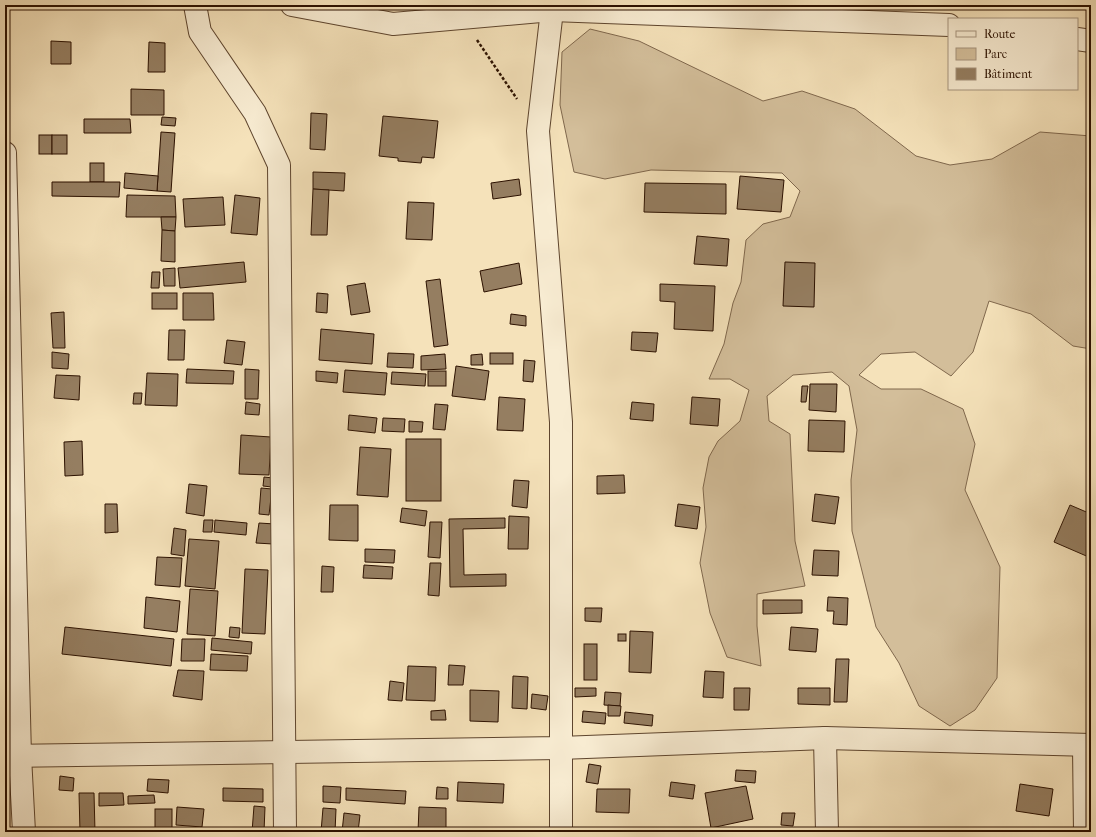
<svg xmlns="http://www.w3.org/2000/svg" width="1096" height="837" viewBox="0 0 1096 837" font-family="'IM FELL French Canon',serif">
	<rect width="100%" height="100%" fill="#f5e2ba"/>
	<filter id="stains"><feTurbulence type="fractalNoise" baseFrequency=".005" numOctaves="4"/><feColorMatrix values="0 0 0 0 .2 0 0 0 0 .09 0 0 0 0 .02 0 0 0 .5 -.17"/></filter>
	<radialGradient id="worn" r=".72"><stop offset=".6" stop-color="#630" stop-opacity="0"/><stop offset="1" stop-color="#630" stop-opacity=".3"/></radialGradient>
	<!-- green -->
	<polygon fill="#d3be9a" stroke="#80684d" points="590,29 639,41 763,101 802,91 855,109 916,156 950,165 992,159 1040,132 1091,136 1091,349 1073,346 1031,314 989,301 973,352 951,376 915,352 881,354 859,375 881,389 921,389 963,409 975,444 965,490 1000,567 997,678 975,710 950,726 919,706 899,663 876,627 852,531 851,480 857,430 849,386 832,372 793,375 767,396 769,421 790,434 795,541 805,586 757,594 757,626 761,666 727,657 710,613 700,563 706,527 703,488 709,457 718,441 740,421 749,390 730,379 709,379 724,344 733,303 741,282 746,240 763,224 790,217 800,191 782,173 651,170 605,179 574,172 560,105 562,52"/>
	<!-- building -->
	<g fill="#957e61" stroke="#2c1100">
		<polygon points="51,41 71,42 71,64 51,64"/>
		<polygon points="149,42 165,43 165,72 148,72"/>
		<polygon points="131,89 164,90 164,115 131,115"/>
		<polygon points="311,113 327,114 325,150 310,149"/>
		<polygon points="383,116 438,121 434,158 422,157 421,163 398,161 398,158 379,156"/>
		<polygon points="162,117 176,118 175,126 161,125"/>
		<polygon points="84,119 130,119 131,133 84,133"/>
		<polygon points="161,132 175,133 171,192 157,191"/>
		<rect x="39" y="135" width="13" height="19"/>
		<rect x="52" y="135" width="15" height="19"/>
		<rect x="90" y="163" width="14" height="19"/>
		<polygon points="313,172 345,173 344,191 313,189"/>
		<polygon points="125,173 158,176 157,191 124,188"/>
		<polygon points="740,176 784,180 781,212 737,209"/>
		<polygon points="519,179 521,195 493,199 491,183"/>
		<polygon points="52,182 120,182 119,197 52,196"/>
		<polygon points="645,183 726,184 726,214 644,212"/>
		<polygon points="313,189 329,190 327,235 311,235"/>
		<polygon points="127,195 175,196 176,217 126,217"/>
		<polygon points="235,195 260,198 257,235 231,233"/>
		<polygon points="223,197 225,225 185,227 183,199"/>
		<polygon points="408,202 434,203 432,240 406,239"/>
		<polygon points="161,217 176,217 175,231 162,230"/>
		<polygon points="162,230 175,231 175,262 161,261"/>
		<polygon points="697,236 729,239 727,266 694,264"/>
		<polygon points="244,262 246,282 180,288 178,268"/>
		<polygon points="785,262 815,263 814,307 783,306"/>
		<polygon points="519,263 522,284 484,292 480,271"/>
		<polygon points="175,268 175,286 164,286 163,269"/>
		<polygon points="152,272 160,272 159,288 151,288"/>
		<polygon points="440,279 448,345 434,347 426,281"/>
		<polygon points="365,283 370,312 351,315 347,286"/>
		<polygon points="660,284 715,286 713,331 674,329 675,302 660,301"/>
		<rect x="152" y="293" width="25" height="16"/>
		<polygon points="183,293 213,293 214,320 183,320"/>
		<polygon points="317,293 328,294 327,313 316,312"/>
		<polygon points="64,312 65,348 53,348 51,313"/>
		<polygon points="511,314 526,316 526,326 510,324"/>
		<polygon points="321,329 374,334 372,364 319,360"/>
		<polygon points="169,330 185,330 184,360 168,360"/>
		<polygon points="632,332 658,333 656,352 631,350"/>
		<polygon points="227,340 245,342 242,365 224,363"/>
		<polygon points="52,352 69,354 68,369 52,368"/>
		<polygon points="388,353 414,354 413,368 387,367"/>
		<rect x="490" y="353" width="23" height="11"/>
		<polygon points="445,354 446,369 421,370 421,356"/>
		<polygon points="482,354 483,365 471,365 471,355"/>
		<polygon points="524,360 535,361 533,382 523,381"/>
		<polygon points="456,366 489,371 485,400 452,396"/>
		<polygon points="187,369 234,371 233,384 186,383"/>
		<polygon points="245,369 259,370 258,399 245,399"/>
		<polygon points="345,370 387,373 385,395 343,392"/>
		<polygon points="316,371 338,373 337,383 316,381"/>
		<rect x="428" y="371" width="18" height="15"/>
		<polygon points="392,372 426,374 425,386 391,384"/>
		<polygon points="147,373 178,374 177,406 145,405"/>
		<polygon points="56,375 80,376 79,400 54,398"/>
		<polygon points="810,384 837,384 836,412 809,410"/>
		<polygon points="802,386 808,386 806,402 801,402"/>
		<polygon points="134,393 142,393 141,404 133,404"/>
		<polygon points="499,397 525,399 523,431 497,430"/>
		<polygon points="692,397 720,399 718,426 690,424"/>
		<polygon points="246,402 260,404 259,415 245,414"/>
		<polygon points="632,402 654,404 653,421 630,419"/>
		<polygon points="435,404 448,405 445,430 433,429"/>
		<polygon points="349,415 377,418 375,433 348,430"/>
		<polygon points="383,418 405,419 404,432 382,431"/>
		<polygon points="809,420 845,421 844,452 808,451"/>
		<polygon points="409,421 423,422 422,432 409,432"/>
		<polygon points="241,435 271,437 269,475 239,474"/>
		<rect x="406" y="439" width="35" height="62"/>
		<polygon points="82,441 83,475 65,476 64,442"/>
		<polygon points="360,447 391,449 388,497 357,495"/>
		<polygon points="624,475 625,493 597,494 597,476"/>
		<polygon points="264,477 273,478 272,487 263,486"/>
		<polygon points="514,480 529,481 527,508 512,506"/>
		<polygon points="189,484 207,486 204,516 186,513"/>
		<polygon points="261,488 272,489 269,515 259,514"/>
		<polygon points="815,494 839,497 835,524 812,521"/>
		<polygon points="105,504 117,504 118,532 105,533"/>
		<polygon points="678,504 700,507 697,529 675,526"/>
		<polygon points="330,505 358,505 358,541 329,540"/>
		<polygon points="1070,505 1091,514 1091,558 1054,542"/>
		<polygon points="402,508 427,511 425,526 400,522"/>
		<polygon points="509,516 529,517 528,549 508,549"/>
		<polygon points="505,518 505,528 463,529 464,575 506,574 506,586 450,587 449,519"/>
		<polygon points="204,520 213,520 212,532 203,532"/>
		<polygon points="215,520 247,523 246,535 214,532"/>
		<polygon points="430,522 442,522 440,558 428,557"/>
		<polygon points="259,523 275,524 273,544 256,543"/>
		<polygon points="174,528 186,530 184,556 171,554"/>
		<polygon points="189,539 219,541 215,589 185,586"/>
		<polygon points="365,549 395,550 394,563 365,562"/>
		<polygon points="814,550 839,551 838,576 812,575"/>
		<polygon points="157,557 182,558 180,587 155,585"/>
		<polygon points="430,563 441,563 439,596 428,595"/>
		<polygon points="364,565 393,567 392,579 363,578"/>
		<polygon points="322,566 334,567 333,592 321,592"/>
		<polygon points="245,569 268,570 265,634 242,633"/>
		<polygon points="190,589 218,591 215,636 187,634"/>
		<polygon points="146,597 180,601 177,632 144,628"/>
		<polygon points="828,597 848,598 847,625 833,624 834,611 827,611"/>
		<polygon points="763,600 802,600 802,613 763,614"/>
		<polygon points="585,608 602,608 601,622 585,621"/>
		<polygon points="65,627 174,639 171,666 62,654"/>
		<polygon points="230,627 240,628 239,638 229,637"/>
		<polygon points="791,627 818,629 816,652 789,650"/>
		<polygon points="630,631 653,632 651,673 629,672"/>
		<rect x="618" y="634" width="8" height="7"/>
		<polygon points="212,638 252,642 251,654 211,650"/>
		<polygon points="182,639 205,639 204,661 181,661"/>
		<rect x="584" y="644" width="13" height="36"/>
		<polygon points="211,654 248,656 247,671 210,670"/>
		<polygon points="836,659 849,659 847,702 834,702"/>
		<polygon points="449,665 465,666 463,685 448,685"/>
		<polygon points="408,666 436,667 435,701 406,700"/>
		<polygon points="178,670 204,671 202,700 173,696"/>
		<polygon points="705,671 724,672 723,698 703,697"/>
		<polygon points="513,676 528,677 527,709 512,708"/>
		<polygon points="390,681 404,683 402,701 388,700"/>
		<polygon points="575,688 596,688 596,696 575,697"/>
		<polygon points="734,688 750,688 749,710 734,710"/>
		<polygon points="798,688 830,688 830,705 798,704"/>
		<polygon points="470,690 499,691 498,722 470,721"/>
		<polygon points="605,692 621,693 620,706 604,705"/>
		<polygon points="532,694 548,696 546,710 531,708"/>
		<polygon points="608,705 621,706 620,716 608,716"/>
		<polygon points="445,710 446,720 431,720 431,711"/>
		<polygon points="583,711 606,713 605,724 582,722"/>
		<polygon points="625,712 653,715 652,726 624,723"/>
		<polygon points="589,764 601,766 598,784 586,782"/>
		<polygon points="736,770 756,771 755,783 735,781"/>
		<polygon points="60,776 74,778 73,791 59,790"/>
		<polygon points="148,779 169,780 168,793 147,791"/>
		<polygon points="458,782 504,784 503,803 457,801"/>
		<polygon points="671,782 695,785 693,799 669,796"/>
		<polygon points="1020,784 1053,789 1049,816 1016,811"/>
		<polygon points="323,786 341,787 340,803 323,802"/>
		<polygon points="746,786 753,819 711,828 705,793"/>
		<polygon points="437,787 448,788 448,799 436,799"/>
		<polygon points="223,788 263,789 263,802 223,801"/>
		<polygon points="346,788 406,791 405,804 346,800"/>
		<polygon points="597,789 630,789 629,813 596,812"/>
		<polygon points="79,793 94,793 95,832 80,832"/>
		<polygon points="99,793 123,793 124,805 99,806"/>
		<polygon points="154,795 155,803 128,804 128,796"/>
		<polygon points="254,806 265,807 264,832 252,832"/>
		<polygon points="177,807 204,809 202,827 176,825"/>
		<polygon points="419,807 446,808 446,832 418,832"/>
		<polygon points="323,808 336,809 335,832 321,832"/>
		<rect x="155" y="809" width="17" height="23"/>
		<polygon points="344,813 360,815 358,832 342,832"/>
		<polygon points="782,813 795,813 793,826 781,825"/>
		<rect x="178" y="829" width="25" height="3"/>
		<rect x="669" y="831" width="35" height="1"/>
	</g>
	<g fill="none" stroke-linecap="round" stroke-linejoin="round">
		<!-- minor casing -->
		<g stroke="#5e452e" stroke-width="24">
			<g id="minor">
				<polyline points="195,5 200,32 255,113 279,165 285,832"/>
				<polyline points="292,5 393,24 552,10 949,25"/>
				<polyline points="552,10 538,131 561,422 561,832"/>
				<polyline points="1077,39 1091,41"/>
				<polyline points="5,153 20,756 24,832"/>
				<polyline points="825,738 827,832"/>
				<polyline points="1084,746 1085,832"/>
				<polyline points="5,756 560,748 825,738 1091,745"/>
			</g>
		</g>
		<!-- path -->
		<polyline stroke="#2c1100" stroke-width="2.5" stroke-dasharray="3 2" stroke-linecap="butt" points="477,40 517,99"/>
		<!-- minor -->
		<use href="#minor" stroke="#f8ecd2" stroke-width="22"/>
	</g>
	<!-- margin -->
	<rect width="1096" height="837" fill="none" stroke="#f5e2ba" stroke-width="20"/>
	<rect x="6" y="6" width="1084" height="825" fill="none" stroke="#2c1100" stroke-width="2"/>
	<rect x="10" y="10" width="1076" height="817" fill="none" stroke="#2c1100"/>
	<!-- legend -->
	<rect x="948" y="18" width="130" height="72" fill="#f8ecd2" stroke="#a6947e"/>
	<rect x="956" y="31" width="20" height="6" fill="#f8ecd2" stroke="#a6947e"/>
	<text x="984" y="38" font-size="12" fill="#2c1100">Route</text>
	<rect x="956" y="48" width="20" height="12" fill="#d3be9a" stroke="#a6947e"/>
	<text x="984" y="58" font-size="12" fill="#2c1100">Parc</text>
	<rect x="956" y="68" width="20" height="12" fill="#957e61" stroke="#a6947e"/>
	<text x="984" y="78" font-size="12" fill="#2c1100">Bâtiment</text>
	<rect width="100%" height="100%" filter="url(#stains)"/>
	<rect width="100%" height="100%" fill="url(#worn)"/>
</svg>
